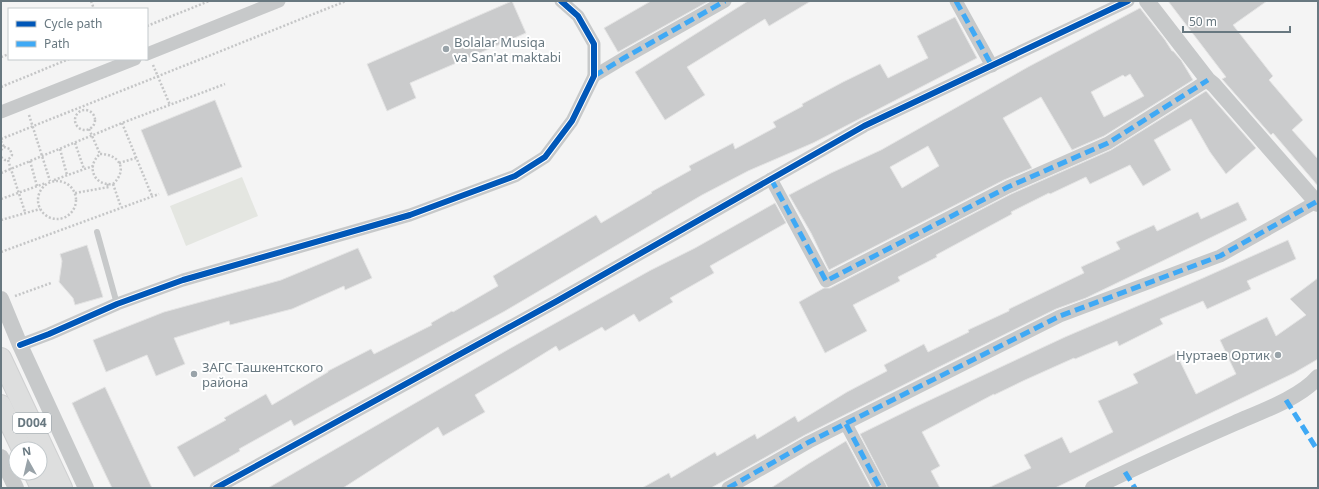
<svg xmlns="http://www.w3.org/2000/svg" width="1319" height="489" viewBox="0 0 1319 489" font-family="'Noto Sans',sans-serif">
	<rect width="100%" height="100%" fill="#f4f4f4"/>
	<!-- green -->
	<polygon fill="#e4e6e1" points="242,177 258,216 186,246 170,206"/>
	<!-- building -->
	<g fill="#cacbcc" stroke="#e4e4e4" fill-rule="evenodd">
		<polygon points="512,1 526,33 410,83 416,98 387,111 367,64"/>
		<polygon points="651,1 709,1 618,52 604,28"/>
		<polygon points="748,1 811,1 769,26 765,19 687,67 705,95 665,120 635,72"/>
		<polygon points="1168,1 1267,1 1233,25 1273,76 1269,80 1303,120 1292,130 1318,159 1318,186 1273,133 1271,135 1222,79 1226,77"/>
		<path d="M1140 8 1165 40 1172 51H1173L1181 60 1193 80 1104 136 1072 150 1041 97 1003 118 1032 168 1004 180 829 270 811 233 789 195 831 173 881 150 1028 67ZM1130 74 1144 96 1104 117 1091 92 1123 75 1125 77ZM928 146 939 166 902 188 890 167Z"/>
		<polygon points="955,17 977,58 813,143 748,171 702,195 505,311 294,426 291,420 239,449 240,451 194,477 177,447 226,420 224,418 266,394 272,405 328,372 328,371 371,349 374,354 432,325 431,323 452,311 453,312 498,286 493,276 596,215 601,223 652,193 651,192 691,170 689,166 733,143 735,149 776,127 773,122 803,106 802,104 843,82 880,64 888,78 928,58 917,36"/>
		<polygon points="1206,91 1256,148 1226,174 1210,152 1191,119 1154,140 1171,170 1143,186 1130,165 1090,184 1086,177 1050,194 1049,193 1011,212 1012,214 936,255 937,257 898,277 900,281 853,305 867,331 825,353 799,302 824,288 830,288 1011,194 1111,150"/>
		<polygon points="215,100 242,167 168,196 141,130"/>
		<polygon points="1238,202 1247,220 1086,298 1056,309 937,368 805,435 711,488 642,488 669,473 671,478 715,452 717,456 755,434 757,439 795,416 798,422 847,392 887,371 884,365 924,344 928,352 969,332 968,330 1009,311 1009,309 1084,273 1081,267 1120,249 1116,242 1154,225 1157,231 1198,212 1201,219"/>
		<polygon points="775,203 786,223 710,266 714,273 670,298 673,302 639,322 634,314 605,331 602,327 559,351 556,346 514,372 475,395 485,412 443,436 438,427 343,488 268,488 509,349 651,270 695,248"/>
		<polygon points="1288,240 1296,259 1247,281 1251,289 1207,309 1203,301 1160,319 1163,324 1119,346 1117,341 1075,359 1074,358 1025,380 994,395 994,394 922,432 940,466 931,471 940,488 888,488 860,434 915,407 1065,337 1203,278"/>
		<polygon points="87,245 103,297 75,305 73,298 59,282 62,261 60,254"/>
		<polygon points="358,248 372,278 345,290 344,286 292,309 230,325 229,321 174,338 185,364 156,376 147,355 106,372 93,340 164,312 281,280"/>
		<polygon points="1318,278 1318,359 1294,373 1055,488 988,488 1031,468 1024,455 1062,437 1070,453 1113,432 1098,401 1138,383 1133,374 1176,353 1196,394 1236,374 1220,340 1267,317 1276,336 1306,315 1290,299"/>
		<polygon points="105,387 145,473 152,488 112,488 81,423 72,403"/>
		<polygon points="846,441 871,488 771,488 808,464"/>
	</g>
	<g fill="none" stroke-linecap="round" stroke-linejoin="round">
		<!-- primary casing -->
		<g stroke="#cfd0d1" stroke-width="22">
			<g id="primary">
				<polyline points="1,358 62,488"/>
				<polyline points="1,405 22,449"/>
				<polyline points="34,473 41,488"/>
			</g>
		</g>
		<!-- path -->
		<g stroke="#c5c6c7" stroke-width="2.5" stroke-dasharray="2 2" stroke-linecap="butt">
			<polyline points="91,1 94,9"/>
			<polyline points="147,26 209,1"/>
			<polyline points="1,57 9,54"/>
			<polyline points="153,65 170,105"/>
			<polyline points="1,87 69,59"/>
			<circle cx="85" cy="120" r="10"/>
			<polyline points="29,115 50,181"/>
			<polyline points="122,123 152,196"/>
			<polyline points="89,129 100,154"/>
			<polyline points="1,139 346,1"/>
			<polyline points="1,141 4,147"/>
			<polyline points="75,143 84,169"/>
			<polyline points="60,149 67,175"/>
			<polyline points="1,150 4,147 10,149 12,155 8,160"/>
			<path d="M100 154C120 154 128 170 113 184 93 186 86 166 100 154Z"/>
			<polyline points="1,157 5,160 8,160"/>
			<polyline points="8,160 25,212"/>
			<polyline points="30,161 37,186"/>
			<polyline points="119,163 136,158"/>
			<polyline points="1,173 122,123 225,84"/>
			<polyline points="54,180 93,166"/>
			<circle cx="57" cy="200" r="19"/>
			<polyline points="113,184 121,207"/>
			<polyline points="75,193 109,187 107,184"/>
			<polyline points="1,199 46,183"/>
			<polyline points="1,220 40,209"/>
			<polyline points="1,252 159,194"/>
			<polyline points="15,296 51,283"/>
		</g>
		<!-- service -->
		<polyline stroke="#c7c9ca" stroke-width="6" points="97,232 117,304"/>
		<!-- minor -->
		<g stroke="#c7c9ca" stroke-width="13">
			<polyline points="956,1 992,66"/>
			<polyline points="147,54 279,1"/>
			<polyline points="594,76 624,58 725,1"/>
			<polyline points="1,112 135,59"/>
			<polyline points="771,179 826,281 1008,187 1108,143 1208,80"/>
			<polyline points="20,345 49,334 117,304 183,280 410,215 515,176 545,157 572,121 594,76 594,44 578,16 561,1"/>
			<polyline points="846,424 880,488"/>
			<polyline points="216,488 557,301 864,126 1128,1"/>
			<polyline points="728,488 809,442 1060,316 1220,256 1316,202"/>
		</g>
		<!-- tertiary -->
		<g stroke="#c7c9ca" stroke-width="16">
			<polyline points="1147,1 1208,80 1214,85 1318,204"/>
			<polyline points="1,299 20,345 86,488"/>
			<polyline points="1,457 16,488"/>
			<path d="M1093 488C1140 465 1187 444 1235 423 1260 412 1300 398 1318 377"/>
		</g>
		<!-- primary -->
		<use href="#primary" stroke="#dddede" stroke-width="20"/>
		<!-- quiet -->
		<g stroke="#3fa9f5" stroke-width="5" stroke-dasharray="10 5" stroke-linecap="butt">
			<polyline points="956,1 992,66"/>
			<polyline points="594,76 624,58 725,1"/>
			<polyline points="771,179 826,281 1008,187 1108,143 1208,80"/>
			<polyline points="1286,400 1318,451"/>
			<polyline points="846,424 880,488"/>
			<polyline points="1125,472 1135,488"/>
			<polyline points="728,488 809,442 1060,316 1220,256 1316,202"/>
		</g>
		<!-- cycleway casing -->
		<g stroke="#fff" stroke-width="8">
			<g id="cycleway">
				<polyline points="20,345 49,334 117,304 183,280 410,215 515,176 545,157 572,121 594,76 594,44 578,16 561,1"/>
				<polyline points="216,488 557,301 864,126 1128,1"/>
			</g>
		</g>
		<!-- cycleway -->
		<use href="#cycleway" stroke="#0057b8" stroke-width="6"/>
	</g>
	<!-- markers -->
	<g fill="#99a3a9" stroke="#fff" stroke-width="1.5">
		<circle cx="446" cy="49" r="4"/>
		<circle cx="1278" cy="355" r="4"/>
		<circle cx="194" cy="374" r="4"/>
	</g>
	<g text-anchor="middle" stroke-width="4" stroke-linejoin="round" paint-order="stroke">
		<!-- shield labels -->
		<rect fill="#fff" stroke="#95a0a6" stroke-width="1" x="13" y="413" width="38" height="20" rx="3"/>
		<g font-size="12" font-weight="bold" fill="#687880">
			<text x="32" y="427">D004</text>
		</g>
		<!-- poi labels -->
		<g font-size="13" fill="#687880" stroke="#fff" text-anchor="start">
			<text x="454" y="47">Bolalar Musiqa<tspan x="454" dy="15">va San'at maktabi</tspan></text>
			<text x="1270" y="360" text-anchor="end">Нуртаев Ортик</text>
			<text x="202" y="372">ЗАГС Ташкентского<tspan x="202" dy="15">района</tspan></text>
		</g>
	</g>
	<!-- border -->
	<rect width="1319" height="489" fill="none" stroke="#687880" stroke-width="4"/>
	<!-- legend -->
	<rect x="8" y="8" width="140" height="52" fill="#ffffff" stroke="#c3c9cc"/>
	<rect x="16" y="21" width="20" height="6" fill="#0057b8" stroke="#c3c9cc"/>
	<text x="44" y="28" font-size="12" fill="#687880">Cycle path</text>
	<rect x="16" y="41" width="20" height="6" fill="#3fa9f5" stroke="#c3c9cc"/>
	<text x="44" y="48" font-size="12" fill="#687880">Path</text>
	<!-- north arrow -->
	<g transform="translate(28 461) rotate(352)"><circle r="19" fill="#ffffff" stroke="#c3c9cc"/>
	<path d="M0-3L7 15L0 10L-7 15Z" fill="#99a3a9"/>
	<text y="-6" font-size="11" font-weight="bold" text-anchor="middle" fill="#687880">N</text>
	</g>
	<!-- scale -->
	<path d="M1183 26v6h107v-6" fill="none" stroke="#687880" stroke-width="2"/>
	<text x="1189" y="26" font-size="12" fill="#687880" stroke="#ffffff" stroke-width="3" paint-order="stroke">50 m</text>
</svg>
